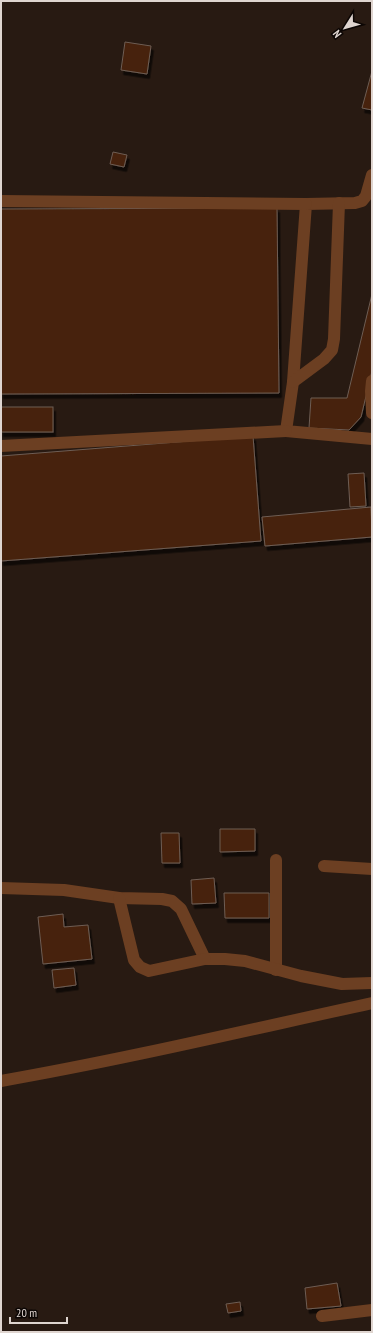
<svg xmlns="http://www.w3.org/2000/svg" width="373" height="1333" viewBox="0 0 373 1333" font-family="'PT Sans Narrow',sans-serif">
	<defs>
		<filter id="shadow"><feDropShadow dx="2.5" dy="4.5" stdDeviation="0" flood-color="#0009"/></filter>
	</defs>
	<rect width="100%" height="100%" fill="#281a12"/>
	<!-- building -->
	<g fill="#46220b" stroke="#6e5d54" filter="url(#shadow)">
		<polygon points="125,42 151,46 147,74 121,70"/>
		<polygon points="372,71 372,110 362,108"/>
		<polygon points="113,152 127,155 124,167 110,164"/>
		<polygon points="277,208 279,393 1,394 1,209"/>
		<polygon points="372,294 372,371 361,417 349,430 309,428 311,398 347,398"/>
		<rect x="1" y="407" width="52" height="25"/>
		<polygon points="253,436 261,541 1,561 1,456"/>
		<polygon points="364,473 366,506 350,507 348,474"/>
		<polygon points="371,507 372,537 265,546 262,517"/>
		<polygon points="220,829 255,829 255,851 220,852"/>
		<polygon points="161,833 179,833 180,863 162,863"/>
		<polygon points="214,878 216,903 192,904 191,880"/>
		<polygon points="224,893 269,893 269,918 225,918"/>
		<polygon points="63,914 64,927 88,925 92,959 43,964 38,917"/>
		<polygon points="74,968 76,985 54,988 52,970"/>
		<polygon points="337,1283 341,1306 307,1309 305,1288"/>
		<polygon points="240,1302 241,1311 228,1313 226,1304"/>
	</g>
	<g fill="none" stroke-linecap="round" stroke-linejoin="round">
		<!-- minor -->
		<g stroke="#6c3f22" stroke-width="12">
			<polyline points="372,175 366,196 362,201 355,203 306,204 293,382 286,431 372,439"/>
			<polyline points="1,201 306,204"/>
			<polyline points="372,381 371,391 372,413"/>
			<polyline points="293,382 324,359 332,350 334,339 339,203"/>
			<polyline points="1,446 286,431"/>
			<polyline points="276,860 276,970"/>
			<polyline points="324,866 372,869"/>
			<polyline points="1,888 64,890 119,898 162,899 172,901 181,909 205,959 225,959 245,961 301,976 342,984 372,983"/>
			<polyline points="119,898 134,960 140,967 149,971 205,959"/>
			<path d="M1 1081C126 1059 248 1030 372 1003"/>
			<polyline points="322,1316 372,1310"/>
		</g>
	</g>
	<!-- border -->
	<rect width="373" height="1333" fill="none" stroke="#dfd5d0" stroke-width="4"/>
	<!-- north arrow -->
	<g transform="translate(345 28) rotate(233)" stroke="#0c0604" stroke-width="3" paint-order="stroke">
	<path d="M0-3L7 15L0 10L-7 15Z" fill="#dfd5d0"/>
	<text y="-6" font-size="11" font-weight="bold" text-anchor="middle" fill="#dfd5d0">N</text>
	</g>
	<!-- scale -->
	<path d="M10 1317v6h57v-6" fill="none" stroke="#dfd5d0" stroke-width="2"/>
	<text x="16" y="1317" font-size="12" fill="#dfd5d0" stroke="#0c0604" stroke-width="3" paint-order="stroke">20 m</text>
</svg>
